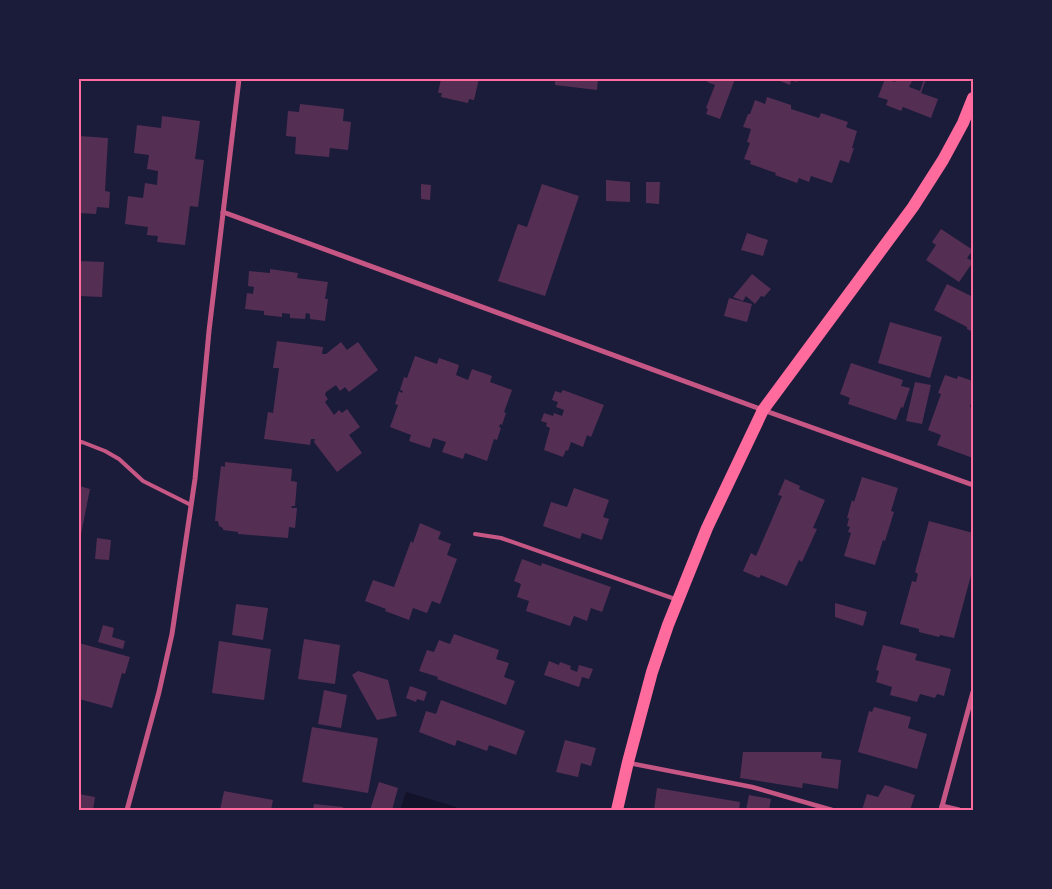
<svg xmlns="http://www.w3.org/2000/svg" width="1052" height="889" viewBox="0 0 1052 889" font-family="Barlow,sans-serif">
	<rect width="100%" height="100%" fill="#1b1b3a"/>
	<!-- water -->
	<polygon fill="#12122b" points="406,792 456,807 455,810 400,810"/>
	<!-- building -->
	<g fill="#542f53">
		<polygon points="441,79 479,79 474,100 469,99 468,103 441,97 442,93 438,93"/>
		<polygon points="555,79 598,79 597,90 555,85"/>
		<polygon points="708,79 735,79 720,119 706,114 708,109 706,108 715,85 707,82"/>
		<polygon points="775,79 799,79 797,82 791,80 790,85"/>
		<polygon points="885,79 895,82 898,79 913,79 909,87 920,91 924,79 926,79 921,93 938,99 931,118 903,107 901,111 886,105 888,100 878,97"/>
		<polygon points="767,97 791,105 791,109 819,118 821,113 848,122 846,127 857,131 852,148 854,148 849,163 840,160 832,183 811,176 809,182 799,178 797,183 775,175 776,173 750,164 751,161 744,159 750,143 747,142 751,129 743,127 748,114 750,114 755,100 765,104"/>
		<polygon points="300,104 344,109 343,121 351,122 348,150 330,148 329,157 295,154 296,137 286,136 288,111 299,112"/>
		<polygon points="162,116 200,121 195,159 204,160 198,207 190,206 185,245 157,242 158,236 147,235 148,227 125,224 128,196 143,198 145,183 157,185 158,171 147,169 149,155 134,153 137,125 161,128"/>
		<polygon points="79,136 108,138 105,191 110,192 109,208 97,207 96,214 79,213"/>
		<polygon points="606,180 630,182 630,202 606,201"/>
		<polygon points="646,182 660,182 659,204 646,203"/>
		<polygon points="421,184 431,185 430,200 421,199"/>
		<polygon points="542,184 579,196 545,296 498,281 518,224 527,227"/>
		<polygon points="941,229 973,250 967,258 973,262 959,282 926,260 936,245 932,242"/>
		<polygon points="747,233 768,240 763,256 741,250"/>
		<polygon points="79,261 104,262 102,297 79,296"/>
		<polygon points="270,269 298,273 297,278 328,282 325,299 328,299 325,321 310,319 310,314 306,313 305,319 290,318 290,314 282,313 282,317 264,315 264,311 245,309 247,293 253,294 254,287 248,286 249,271 270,273"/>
		<polygon points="752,274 771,289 764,297 761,296 755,304 746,296 743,301 733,297"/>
		<polygon points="947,284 973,297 973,332 967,329 967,327 934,310"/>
		<polygon points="729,298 752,304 747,322 724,316"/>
		<polygon points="890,322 942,337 930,378 878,363"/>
		<polygon points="277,341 323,347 322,354 326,354 341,342 347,350 358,342 378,370 349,392 345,387 340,391 336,385 326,392 325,395 328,399 325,402 334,415 339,410 342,413 347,409 360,427 349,435 362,453 337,472 314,442 315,439 311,439 310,445 264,439 268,412 273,413 279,368 273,368"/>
		<polygon points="415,356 437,364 439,358 459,365 456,375 468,380 472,369 492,376 490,382 512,390 504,412 506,413 502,425 500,424 499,427 501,428 497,440 494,439 487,461 465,453 463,459 442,452 446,442 433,438 430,448 409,441 411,435 390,427 398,405 395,404 399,391 402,393 403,391 400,390 404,377 407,378"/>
		<polygon points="851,363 903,380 901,386 910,388 903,408 901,407 896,420 848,404 850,398 840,394"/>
		<polygon points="945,375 957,379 958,376 973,381 972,384 973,385 973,397 970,407 973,408 973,458 937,445 941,435 928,430 941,394 938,393"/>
		<polygon points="915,382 931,385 922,424 906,421"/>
		<polygon points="563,390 604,405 591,437 587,435 583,447 571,442 568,451 566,450 563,457 544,450 550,428 546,426 547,423 541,421 544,413 553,416 554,413 562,416 564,410 556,407 558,402 552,400 555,391 561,393"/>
		<polygon points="225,462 292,469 291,481 297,482 295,506 292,506 291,508 297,508 295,528 289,527 288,538 238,534 238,532 223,530 223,528 219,526 218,521 215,521 217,499 221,466 225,467"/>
		<polygon points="862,477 898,488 891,511 894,512 885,541 883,540 875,565 844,556 851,533 848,532 850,527 847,526 849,518 847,518 852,500 854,502"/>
		<polygon points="785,479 800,486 799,489 825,500 813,528 817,529 802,562 799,560 787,586 761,575 759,578 743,571 751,553 756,556 782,496 778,495"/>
		<polygon points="79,486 90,489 80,539 79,539"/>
		<polygon points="574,488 609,500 603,517 609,519 602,540 582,533 580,539 543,526 551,502 567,507"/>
		<polygon points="929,521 973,533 972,544 973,544 973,568 954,638 940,635 939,637 919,632 919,629 900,624 912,581 916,582 918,574 915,572"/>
		<polygon points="420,523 441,532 438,539 451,544 447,555 457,559 440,604 432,601 427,613 413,608 409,620 385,611 386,609 365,601 373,580 394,587 411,541 413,543"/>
		<polygon points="97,538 111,540 109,560 95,559"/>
		<polygon points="522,559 541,566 542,563 611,587 602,612 591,608 587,621 574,616 570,626 526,611 529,601 517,597 521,584 514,581"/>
		<polygon points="835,603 867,612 863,626 835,617"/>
		<polygon points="236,604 268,608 263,640 232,635"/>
		<polygon points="103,625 114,628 112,637 125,641 123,649 98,642"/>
		<polygon points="454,634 499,650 496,659 509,663 504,677 515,681 506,705 437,679 438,677 419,671 427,650 434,652 439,640 450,644"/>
		<polygon points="304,639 340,645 335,684 298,679"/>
		<polygon points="219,641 271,649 264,700 212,693"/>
		<polygon points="79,643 130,657 125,674 122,673 112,708 79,699"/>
		<polygon points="883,645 917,654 915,660 951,669 944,696 937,694 935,698 920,694 917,702 890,695 892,687 876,682 879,671 876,670"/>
		<polygon points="549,661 559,665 560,662 571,666 570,669 577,672 579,665 593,669 589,679 582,677 579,687 544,675"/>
		<polygon points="358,671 388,680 397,716 377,720 352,675"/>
		<polygon points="410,686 427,692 424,701 417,699 416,702 406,698"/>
		<polygon points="324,690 347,695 341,728 318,724"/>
		<polygon points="441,700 525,731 516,755 489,745 487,751 457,740 455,746 419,732 426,711 436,714"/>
		<polygon points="874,707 911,717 908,728 927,734 917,769 858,752 869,711 872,712"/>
		<polygon points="312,727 378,738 368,793 302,782"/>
		<polygon points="565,740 596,748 591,766 581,763 578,777 556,772"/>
		<polygon points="743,752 822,752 821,758 841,760 838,789 803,783 802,788 740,778"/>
		<polygon points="379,782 398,788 392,810 370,810"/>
		<polygon points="885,785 915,795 910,810 862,810 867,794 878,797"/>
		<polygon points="657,788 740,802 739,810 654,810"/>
		<polygon points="224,791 273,800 271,810 220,810"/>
		<polygon points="79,794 95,797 93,810 79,810"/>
		<polygon points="749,795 771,799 769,810 746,810"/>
		<polygon points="314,804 343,807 342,810 313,810"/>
	</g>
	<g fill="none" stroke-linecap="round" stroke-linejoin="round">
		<!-- service -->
		<g stroke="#c65784" stroke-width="4">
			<polyline points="79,443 82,442 105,451 119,459 143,481 191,505"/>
			<polyline points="475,534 501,538 675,599"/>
		</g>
		<!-- pedestrian -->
		<polyline stroke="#c65784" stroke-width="4.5" points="629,763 752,787 832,810"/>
		<!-- minor -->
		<g stroke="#c65784" stroke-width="5">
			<polyline points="223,212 763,410 973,485"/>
			<polyline points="942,806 959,810"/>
			<polyline points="127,810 159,692 172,634 195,479 209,331 239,79"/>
			<polyline points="941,810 973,692"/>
		</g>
		<!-- primary -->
		<polyline stroke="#ff6b9d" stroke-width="12" points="617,810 628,762 652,672 668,625 707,528 763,410 913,207 943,160 963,123 973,98"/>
	</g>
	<!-- border -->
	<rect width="1052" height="889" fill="none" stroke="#1b1b3a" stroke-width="160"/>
	<rect x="80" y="80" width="892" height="729" fill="none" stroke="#ff6b9d" stroke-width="2"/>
</svg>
